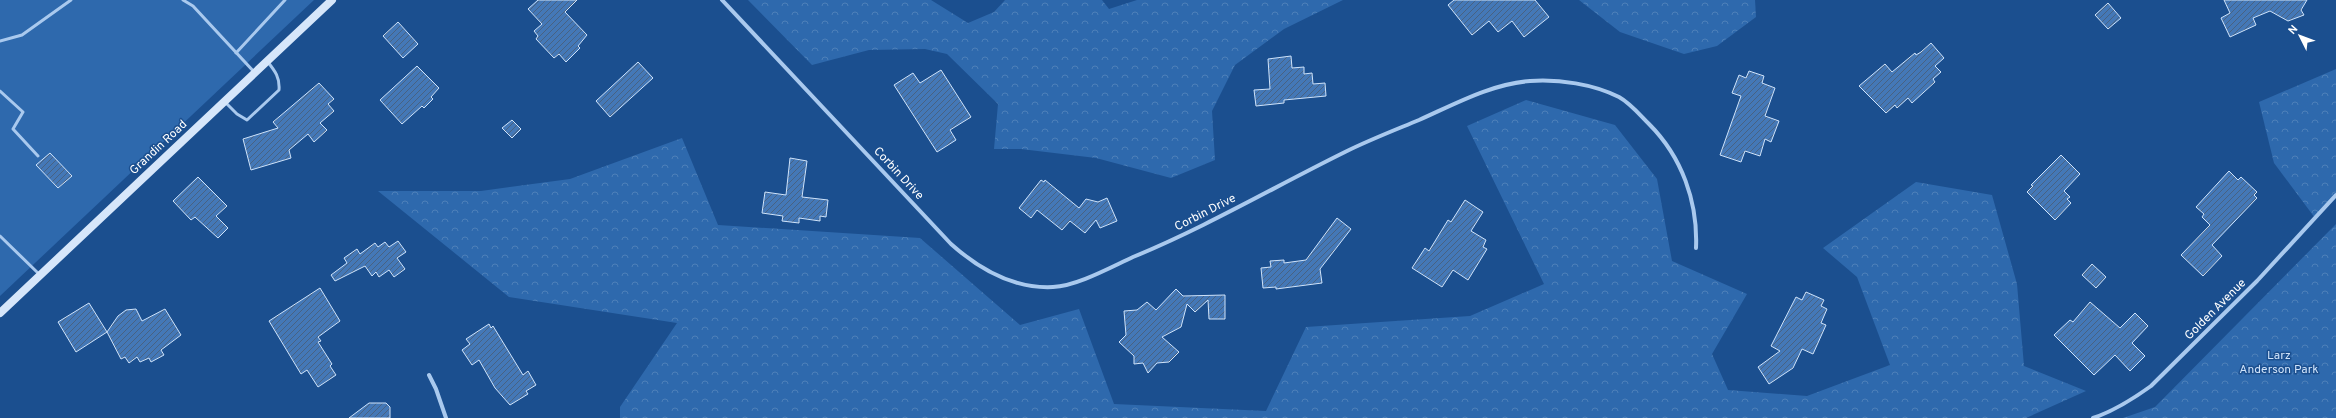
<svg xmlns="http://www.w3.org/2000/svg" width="2336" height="418" viewBox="0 0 2336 418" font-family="Overpass,sans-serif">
	<defs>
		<pattern id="forest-crowns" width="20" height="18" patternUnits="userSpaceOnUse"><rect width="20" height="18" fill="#2e69ad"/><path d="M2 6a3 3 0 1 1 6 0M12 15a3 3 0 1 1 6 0" fill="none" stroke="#4d80b9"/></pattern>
		<pattern id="building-hatch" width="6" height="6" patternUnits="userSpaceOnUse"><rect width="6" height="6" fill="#4478b7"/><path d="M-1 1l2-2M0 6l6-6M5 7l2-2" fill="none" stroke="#486282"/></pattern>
	</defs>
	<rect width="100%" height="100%" fill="#1b4f8f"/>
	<!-- green -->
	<polygon fill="#2e69ad" points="0,0 314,0 0,296"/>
	<!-- forest -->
	<g fill="url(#forest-crowns)">
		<polygon points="748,0 931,0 968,23 994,12 1005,0 1102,0 1109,9 1137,0 1343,0 1284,29 1235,65 1212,111 1215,160 1171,178 1096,158 1021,149 994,149 998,104 947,54 925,49 869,50 812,65"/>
		<polygon points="1579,0 1755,0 1756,17 1717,46 1684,54 1620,32"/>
		<polygon points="2336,69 2336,195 2315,218 2274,163 2259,102"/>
		<polygon points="1526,100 1615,125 1657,179 1672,261 1747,294 1712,354 1728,390 1807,396 1890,365 1857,277 1823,248 1916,182 1992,195 2017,284 2024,366 2086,391 2026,418 620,418 620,407 677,323 509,297 378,191 481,191 570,179 682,138 718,225 920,238 1020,325 1079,309 1114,404 1266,411 1306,327 1470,316 1544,284 1467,126"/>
		<polygon points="2336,224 2336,418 2123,418 2155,407"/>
	</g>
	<!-- building -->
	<g fill="url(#building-hatch)" stroke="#cfe3fa">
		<polygon points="538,0 577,0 565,12 587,35 578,46 580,48 566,62 559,54 554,58 536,39 538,36 534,31 542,24 528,9"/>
		<polygon points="1454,0 1535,0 1549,17 1524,37 1512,21 1498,32 1489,21 1472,35 1448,5"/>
		<polygon points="2224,0 2307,0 2301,10 2304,15 2288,21 2270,11 2253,18 2256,25 2230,37 2221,18 2230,13"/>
		<polygon points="2108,3 2121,18 2108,29 2095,15"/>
		<polygon points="398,22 418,44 403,58 383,36"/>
		<polygon points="1931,43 1944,58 1935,66 1941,72 1933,79 1935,82 1912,103 1908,98 1897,108 1895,105 1886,113 1859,86 1885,64 1892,72 1915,53 1916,55 1921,52"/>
		<polygon points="1291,56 1292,68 1304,67 1304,74 1312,73 1313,84 1325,83 1326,96 1284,100 1284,103 1256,106 1254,90 1270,89 1268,59"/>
		<polygon points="638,62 653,78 610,117 596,101"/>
		<polygon points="417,66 439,88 431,97 433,99 424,108 422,106 402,124 380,100"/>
		<polygon points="941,70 971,117 950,130 956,140 937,152 894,85 913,73 920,83"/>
		<polygon points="1749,71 1764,76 1762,83 1775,88 1765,116 1779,121 1771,142 1765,139 1760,156 1745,151 1741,162 1720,155 1741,96 1732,93 1739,75 1746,78"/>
		<polygon points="319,83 334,99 328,104 334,111 320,123 327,130 314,142 308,134 289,150 291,158 251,170 243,139 278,128 273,122"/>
		<polygon points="512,120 521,129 512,138 502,128"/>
		<polygon points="50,153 72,176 58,188 36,165"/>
		<polygon points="2061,155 2080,174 2064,191 2070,197 2067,199 2071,203 2055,220 2027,192 2033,186 2031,185"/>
		<polygon points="790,158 807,161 802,197 828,200 826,217 820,216 820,221 799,218 799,223 782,221 783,216 762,213 765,192 786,195"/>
		<polygon points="2229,171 2238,180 2241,177 2257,192 2254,195 2257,198 2212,245 2222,256 2203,276 2181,255 2210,225 2202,217 2204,214 2196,207"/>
		<polygon points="198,177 227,206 216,216 228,228 218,238 195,217 191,220 173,201"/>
		<polygon points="1041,180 1044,182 1045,180 1079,208 1086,199 1098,202 1107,198 1117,221 1100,228 1096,220 1085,233 1070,221 1062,230 1037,210 1031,218 1019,208"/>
		<polygon points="1465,200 1483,212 1471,231 1486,240 1483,247 1487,249 1468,280 1453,270 1442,287 1412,268 1425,248 1429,251 1448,220 1451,222"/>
		<polygon points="1337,218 1351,229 1320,269 1322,283 1276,289 1276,287 1263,288 1261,268 1271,267 1270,261 1284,260 1284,263 1306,260"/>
		<polygon points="398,241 406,252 397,258 405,269 394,277 389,270 379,277 376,272 372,276 365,266 335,281 331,275 347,263 344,258 357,249 360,254 375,243 378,247 385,242 389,247"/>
		<polygon points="2092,264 2106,277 2096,288 2082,275"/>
		<polygon points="320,288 340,321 318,337 321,341 318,342 332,364 330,366 336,375 318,387 307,370 301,374 269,321"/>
		<polygon points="1176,289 1183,296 1225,295 1225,319 1209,319 1208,300 1195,312 1187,304 1181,327 1162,337 1179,352 1169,362 1157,363 1148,373 1143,363 1134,364 1134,356 1119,342 1126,335 1124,311 1137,310 1147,302 1156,310"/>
		<polygon points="1806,292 1824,300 1821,306 1827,309 1821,323 1826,325 1813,354 1802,349 1793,368 1769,384 1758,367 1780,351 1771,346 1796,297 1802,300"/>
		<polygon points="2090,302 2120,328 2135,313 2148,326 2132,343 2145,356 2130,371 2115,355 2094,375 2054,335 2070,320 2073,322"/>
		<polygon points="89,303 107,332 118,316 126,310 136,309 142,321 165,309 181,335 161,350 164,355 151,362 149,358 140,362 137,357 129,363 125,357 121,359 107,332 76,352 58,322"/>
		<polygon points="489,324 491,328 493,326 523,375 528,371 536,385 526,391 528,394 510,405 495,388 479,360 472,365 462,350 470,344 466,339"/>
		<polygon points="369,403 386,403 390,407 390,418 349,418"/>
	</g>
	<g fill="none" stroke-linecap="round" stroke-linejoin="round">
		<!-- lane -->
		<g stroke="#a9c9ee" stroke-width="3">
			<polyline points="183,0 193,6 255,73"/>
			<polyline points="0,41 22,35 71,0"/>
			<polyline points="236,53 285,0"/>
			<polyline points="0,91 23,112 13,129 38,156"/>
			<path d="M226 103 237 114 247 120 279 90C280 77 275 71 267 61"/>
			<polyline points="0,236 39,274"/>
		</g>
		<!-- street -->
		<g stroke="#a9c9ee" stroke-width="4">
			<path d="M722 0 951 244C979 269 1014 289 1053 287 1077 286 1111 267 1133 257 1206 227 1274 187 1345 152 1369 140 1395 130 1419 120 1455 104 1491 84 1530 81 1559 79 1593 84 1619 97 1630 103 1640 115 1649 124 1682 157 1698 202 1696 248"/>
			<polyline points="429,375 436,389 446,418"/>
			<path d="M2093 418C2114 411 2133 399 2151 386L2257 281 2336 195"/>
		</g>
		<!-- secondary -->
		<polyline stroke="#d6e6fa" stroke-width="8" points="0,313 332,0"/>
	</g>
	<g text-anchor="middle" stroke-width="3" stroke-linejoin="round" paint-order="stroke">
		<!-- street labels -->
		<g font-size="12" fill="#fff" stroke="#1b4f8f">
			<text transform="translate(158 147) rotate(-43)" y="4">Grandin Road</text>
			<text transform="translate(899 173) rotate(47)" y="4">Corbin Drive</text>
			<text transform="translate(1205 212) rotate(-27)" y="4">Corbin Drive</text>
			<text transform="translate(2215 309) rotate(-45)" y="4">Golden Avenue</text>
		</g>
		<!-- park labels -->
		<g font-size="12" fill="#cfe3fa" stroke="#1b4f8f">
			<text x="2279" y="359">Larz<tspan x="2279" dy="14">Anderson Park</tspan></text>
		</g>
	</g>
	<!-- north arrow -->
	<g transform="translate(2300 36) rotate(312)" stroke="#1b4f8f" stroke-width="3" paint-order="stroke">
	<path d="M0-3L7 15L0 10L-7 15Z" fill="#ffffff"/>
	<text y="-6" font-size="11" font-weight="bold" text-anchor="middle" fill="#ffffff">N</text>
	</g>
</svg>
